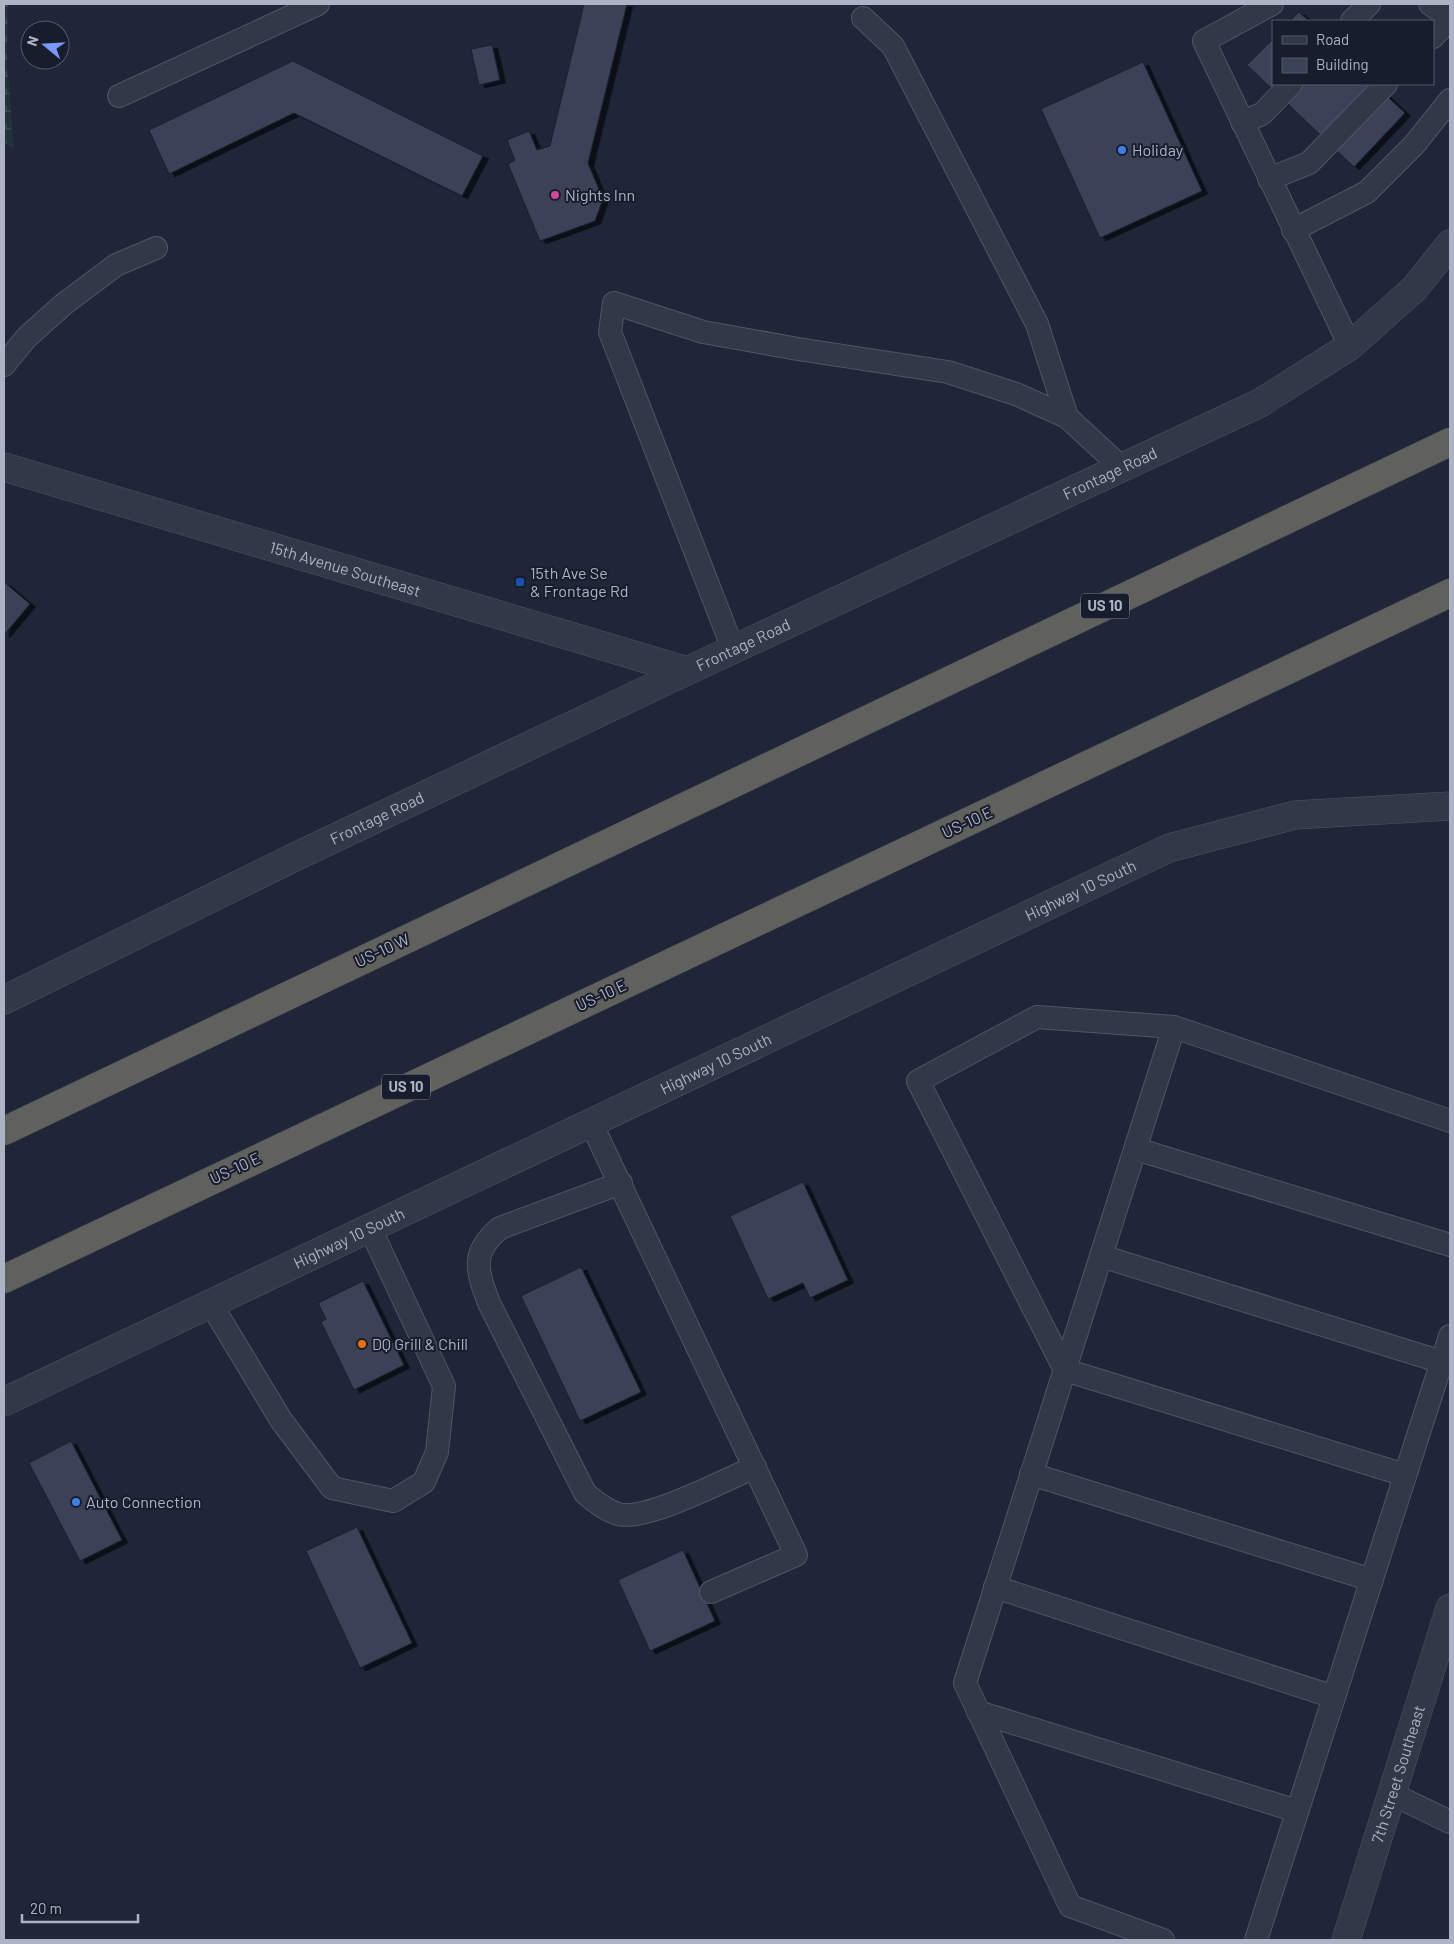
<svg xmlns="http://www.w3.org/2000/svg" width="1454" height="1944" viewBox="0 0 1454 1944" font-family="Barlow,sans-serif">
	<defs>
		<pattern id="wetland-marsh" width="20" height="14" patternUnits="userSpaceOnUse" patternTransform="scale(1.25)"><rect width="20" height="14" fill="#213239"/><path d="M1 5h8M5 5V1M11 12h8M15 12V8" fill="none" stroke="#3f4d54"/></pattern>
		<filter id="shadow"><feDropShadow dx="5.5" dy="3" stdDeviation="0" flood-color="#0009"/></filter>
	</defs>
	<rect width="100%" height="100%" fill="#1f2638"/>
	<!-- wetland -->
	<polygon fill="url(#wetland-marsh)" points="4,4 8,4 7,62 14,149 4,142"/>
	<!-- building -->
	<g fill="#3b4358" stroke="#1a1f2f" filter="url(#shadow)">
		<polygon points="584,4 627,4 588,163 603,199 595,221 540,241 508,164 515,160 507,140 529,131 537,150 550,146"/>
		<polygon points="1299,12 1309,21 1290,21"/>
		<polygon points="1273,39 1273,84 1374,84 1405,113 1354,167 1247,65"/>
		<polygon points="492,45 500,80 479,85 471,49"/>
		<polygon points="293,61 483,156 462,196 294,113 169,174 149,130"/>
		<polygon points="1143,62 1202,191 1100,238 1041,109"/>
		<polygon points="4,582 30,604 4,635"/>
		<polygon points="803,1182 848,1280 810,1298 803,1283 768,1299 730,1216"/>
		<polygon points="581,1267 641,1392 580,1421 521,1296"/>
		<polygon points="363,1281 404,1365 354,1390 321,1322 326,1319 318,1303"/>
		<polygon points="71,1441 122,1540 80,1561 29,1463"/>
		<polygon points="357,1527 412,1643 360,1668 306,1551"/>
		<polygon points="683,1550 715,1621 650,1651 618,1580"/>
	</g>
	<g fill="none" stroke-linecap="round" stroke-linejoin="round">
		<!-- service casing -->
		<g stroke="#505566" stroke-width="24">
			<g id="service">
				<polyline points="1272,4 1204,41 1350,346"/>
				<polyline points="1430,4 1450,18"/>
				<polyline points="863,18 893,46 1037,324 1067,417"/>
				<polyline points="1352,21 1369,4"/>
				<polyline points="1433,37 1450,19"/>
				<polyline points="119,96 318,4"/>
				<polyline points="1242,122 1262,114 1291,84"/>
				<polyline points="1269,179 1309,163 1386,84"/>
				<polyline points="1293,230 1367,192 1414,145 1450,100"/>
				<polyline points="4,365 27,337 64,304 116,265 156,248"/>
				<polyline points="733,649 610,332 614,303 703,332 798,349 948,372 1016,394 1067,417 1121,467"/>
				<polyline points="1174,1027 1037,1017 918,1081 1065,1370 1405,1475"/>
				<polyline points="591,1123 796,1555 711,1592"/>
				<polyline points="1136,1149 1450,1245"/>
				<path d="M621 1183 500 1228C470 1253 477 1271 489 1303L585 1493C595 1502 605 1510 618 1514 645 1522 727 1479 755 1467"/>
				<polyline points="1101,1256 1442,1362"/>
				<polyline points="211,1304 281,1420 332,1488 393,1501 424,1482 437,1452 444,1386 370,1228"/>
				<polyline points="1031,1474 1372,1580"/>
				<polyline points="995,1587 1334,1697"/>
				<polyline points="978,1712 1297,1811"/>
				<polyline points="1392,1794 1450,1822"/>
				<polyline points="1163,1940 1070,1906 965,1683 1174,1027 1450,1121"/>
				<polyline points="1256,1940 1450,1336"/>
			</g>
		</g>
		<!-- minor casing -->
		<g stroke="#505566" stroke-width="29">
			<g id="minor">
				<path id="s1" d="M1346 1940 1450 1608"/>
			</g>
		</g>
		<!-- tertiary casing -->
		<g stroke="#505566" stroke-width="29">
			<g id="tertiary">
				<path id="s2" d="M4 467 687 671"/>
				<path id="s3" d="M4 1000 301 854 687 671 1260 403 1350 346 1414 289 1450 244"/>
				<path id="s4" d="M4 1402 1169 848 1295 815 1450 806"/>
			</g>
		</g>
		<!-- trunk casing -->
		<g stroke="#3d4253" stroke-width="29">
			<g id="trunk">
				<polyline points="4,1131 1450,442"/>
				<polyline points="4,1279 1450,593"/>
			</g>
		</g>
		<!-- service -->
		<use href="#service" stroke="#333848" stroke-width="22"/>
		<!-- minor -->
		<use href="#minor" stroke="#333848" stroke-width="28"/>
		<!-- tertiary -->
		<use href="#tertiary" stroke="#333848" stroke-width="28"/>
		<!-- trunk -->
		<use href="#trunk" stroke="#60605c" stroke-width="28"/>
	</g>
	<!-- markers -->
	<g fill="#3f7fe0" stroke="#181d2d" stroke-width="2">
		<circle cx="1122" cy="150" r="5"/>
		<circle cx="76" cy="1502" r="5"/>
	</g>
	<circle fill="#d1479c" stroke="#181d2d" stroke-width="2" cx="555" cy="195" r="5"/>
	<rect fill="#1a4fb4" stroke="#181d2d" stroke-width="2" x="515" y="577" width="10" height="10" rx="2.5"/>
	<circle fill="#e8710a" stroke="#181d2d" stroke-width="2" cx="362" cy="1344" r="5"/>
	<g text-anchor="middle" stroke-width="4" stroke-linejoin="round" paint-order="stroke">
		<!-- shield labels -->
		<g fill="#181d2d" stroke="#808597" stroke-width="1">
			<rect x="1081" y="593.5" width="48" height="25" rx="4"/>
			<rect x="382" y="1074.5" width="48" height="25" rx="4"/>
		</g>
		<g font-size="15" font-weight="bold" fill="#adb2c5">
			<text x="1105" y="611">US 10</text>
			<text x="406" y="1092">US 10</text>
		</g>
		<!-- poi labels -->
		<g font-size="16" fill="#adb2c5" stroke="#181d2d" text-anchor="start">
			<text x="1132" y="156">Holiday</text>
			<text x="565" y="201">Nights Inn</text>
			<text x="530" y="579">15th Ave Se<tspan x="530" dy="18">&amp; Frontage Rd</tspan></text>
			<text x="372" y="1350">DQ Grill &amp; Chill</text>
			<text x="86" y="1508">Auto Connection</text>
		</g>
		<!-- street labels -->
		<g font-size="16" fill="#adb2c5" stroke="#181d2d">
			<text dy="6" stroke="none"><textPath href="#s3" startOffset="1225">Frontage Road</textPath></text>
			<text dy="6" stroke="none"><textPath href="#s2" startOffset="356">15th Avenue Southeast</textPath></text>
			<text dy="6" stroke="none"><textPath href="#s3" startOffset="820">Frontage Road</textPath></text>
			<text dy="6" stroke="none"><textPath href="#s3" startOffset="415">Frontage Road</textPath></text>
			<text transform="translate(967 822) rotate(-25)" y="6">US-10 E</text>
			<text dy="6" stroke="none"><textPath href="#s4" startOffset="1192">Highway 10 South</textPath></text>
			<text transform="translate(382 950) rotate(-25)" y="6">US-10 W</text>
			<text transform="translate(601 995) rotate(-25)" y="6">US-10 E</text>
			<text dy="6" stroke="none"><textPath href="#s4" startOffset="788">Highway 10 South</textPath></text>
			<text transform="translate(235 1168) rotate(-25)" y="6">US-10 E</text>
			<text dy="6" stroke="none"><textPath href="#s4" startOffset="382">Highway 10 South</textPath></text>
			<text dy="6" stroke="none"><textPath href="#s1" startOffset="174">7th Street Southeast</textPath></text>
		</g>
	</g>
	<!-- border -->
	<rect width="1454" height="1944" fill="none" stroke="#adb2c5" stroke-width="10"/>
	<!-- legend -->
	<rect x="1272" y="20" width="162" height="65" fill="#181d2d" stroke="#54596a"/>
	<rect x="1282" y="36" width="25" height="8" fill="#333848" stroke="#54596a"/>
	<text x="1316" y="45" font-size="15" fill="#adb2c5">Road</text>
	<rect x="1282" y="58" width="25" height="15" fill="#3b4358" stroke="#54596a"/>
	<text x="1316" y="70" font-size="15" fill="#adb2c5">Building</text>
	<!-- north arrow -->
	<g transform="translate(45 45) rotate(288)"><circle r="24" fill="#181d2d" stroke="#54596a"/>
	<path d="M0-4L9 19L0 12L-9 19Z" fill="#7b97fc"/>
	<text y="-8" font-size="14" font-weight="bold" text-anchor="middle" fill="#adb2c5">N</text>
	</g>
	<!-- scale -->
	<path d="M22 1914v8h116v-8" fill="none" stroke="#adb2c5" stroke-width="2.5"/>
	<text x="30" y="1914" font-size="15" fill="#adb2c5" stroke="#181d2d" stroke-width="4" paint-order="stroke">20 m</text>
</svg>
